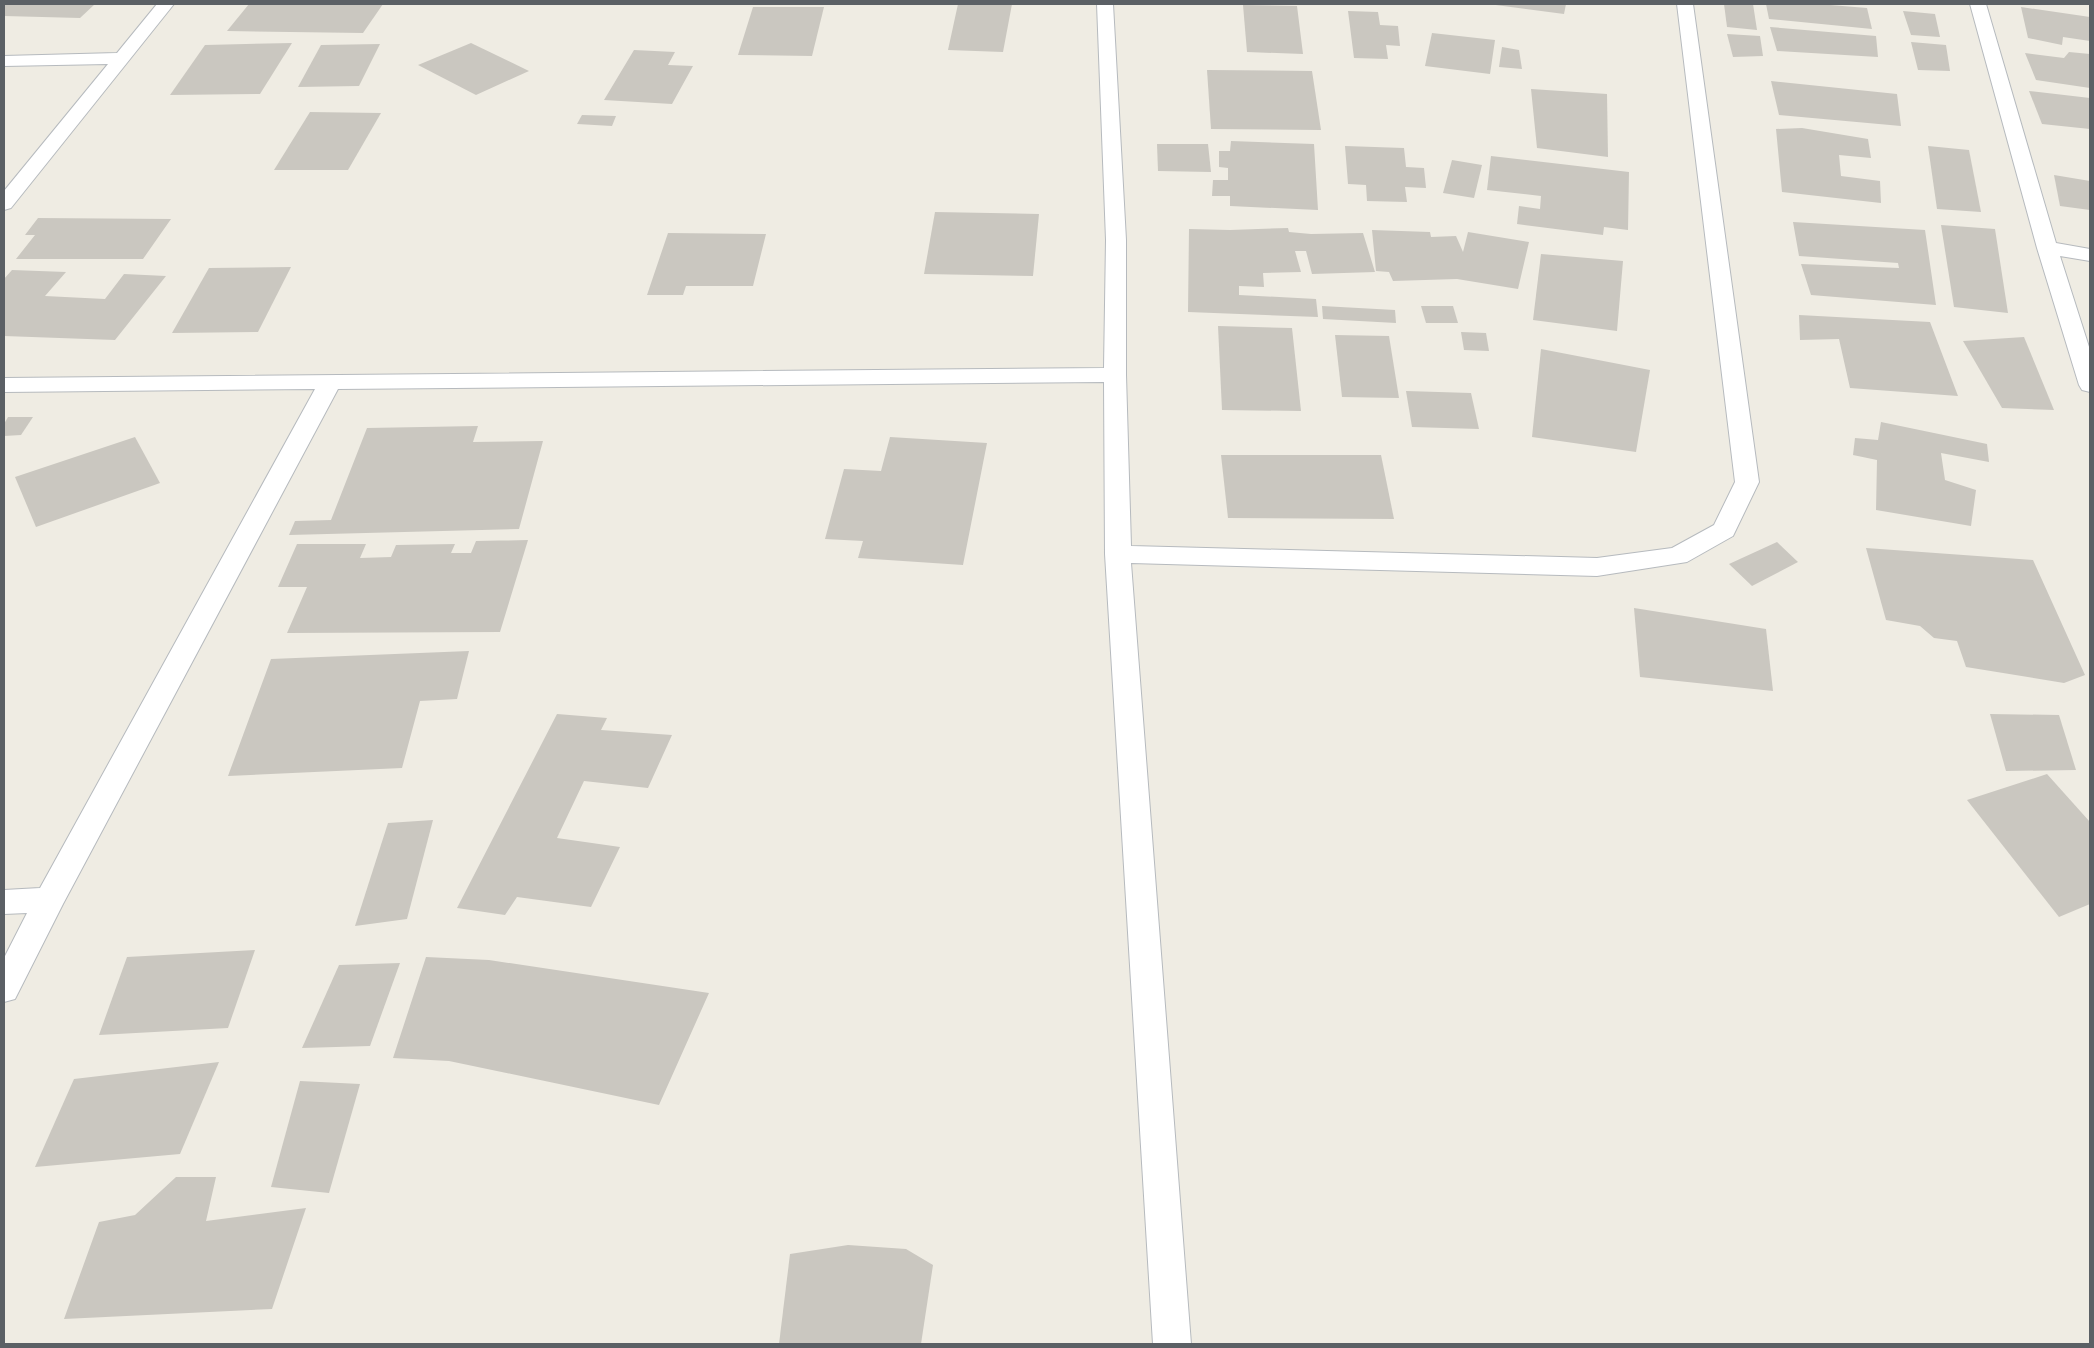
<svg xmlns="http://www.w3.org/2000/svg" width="2094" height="1348" viewBox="0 0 2094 1348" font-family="Poppins,sans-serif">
	<rect width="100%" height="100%" fill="#efece3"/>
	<!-- building -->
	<g fill="#cac7c0">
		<polygon points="4,4 95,4 80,18 4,16"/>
		<polygon points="249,4 383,4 363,33 227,31"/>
		<polygon points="958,4 1012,4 1003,52 948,50"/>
		<polygon points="1488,4 1566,4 1564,14"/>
		<polygon points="1724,4 1753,4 1757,30 1727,27"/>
		<polygon points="1766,4 1818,4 1867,8 1872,29 1769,19"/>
		<polygon points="1243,5 1297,6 1303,54 1247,52"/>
		<polygon points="753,7 824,7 812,56 738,55"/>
		<polygon points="2021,7 2090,17 2090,41 2063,37 2062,45 2028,38"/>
		<polygon points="1348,11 1378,12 1380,25 1398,26 1400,46 1386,45 1388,59 1354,58"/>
		<polygon points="1903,11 1935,14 1940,37 1911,35"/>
		<polygon points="1770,27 1876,36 1878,57 1777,51"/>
		<polygon points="1432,33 1495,40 1490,74 1425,66"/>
		<polygon points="1727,34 1760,36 1763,56 1733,57"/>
		<polygon points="1911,42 1946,45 1950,71 1918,70"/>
		<polygon points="292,43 260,94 170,95 205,45"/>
		<polygon points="471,43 529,71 476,95 418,65"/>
		<polygon points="380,44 359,86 298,87 321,45"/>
		<polygon points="1502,47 1519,50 1522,69 1499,67"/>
		<polygon points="634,50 675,52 668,65 693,66 672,104 604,100"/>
		<polygon points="2069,52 2090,54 2090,88 2036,80 2025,53 2064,58"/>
		<polygon points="1207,70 1312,71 1321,130 1211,129"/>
		<polygon points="1771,81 1897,94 1901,126 1779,115"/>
		<polygon points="1531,89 1607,94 1608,157 1537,148"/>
		<polygon points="2029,91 2090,98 2090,129 2042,124"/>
		<polygon points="310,112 381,113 348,170 274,170"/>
		<polygon points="582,115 616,116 612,126 577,124"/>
		<polygon points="1802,128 1868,139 1871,158 1839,155 1841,176 1880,181 1881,203 1782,192 1776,129"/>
		<polygon points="1231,141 1314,144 1318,210 1230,206 1230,196 1212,196 1213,180 1228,180 1228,168 1219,167 1219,151 1230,151"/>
		<polygon points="1157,144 1208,144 1211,172 1158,171"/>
		<polygon points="1345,146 1404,148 1406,167 1424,168 1426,188 1405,187 1407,202 1367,201 1366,185 1348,184"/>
		<polygon points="1928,146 1969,150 1981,212 1937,209"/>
		<polygon points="1491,156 1629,172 1628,230 1604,227 1603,235 1517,224 1519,206 1540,209 1541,196 1487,190"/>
		<polygon points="1452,160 1482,165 1474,198 1443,193"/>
		<polygon points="2054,175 2090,181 2090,210 2060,206"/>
		<polygon points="935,212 1039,214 1033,276 924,274"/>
		<polygon points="38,218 171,219 143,259 16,259 35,235 25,235"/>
		<polygon points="1793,222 1925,230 1936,305 1811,295 1801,264 1899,268 1898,263 1799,256"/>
		<polygon points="1941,225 1995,229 2008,313 1954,307"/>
		<polygon points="1288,228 1289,232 1311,234 1363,233 1375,272 1312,274 1306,251 1295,251 1301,272 1263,273 1264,287 1239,286 1239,295 1316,299 1318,317 1188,312 1189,229 1230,230"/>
		<polygon points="1372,230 1430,232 1431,237 1456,236 1463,252 1468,232 1529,242 1518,289 1457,279 1393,281 1389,272 1376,271"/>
		<polygon points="668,233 766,234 753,286 686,286 683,295 647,295"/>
		<polygon points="1541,254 1623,261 1617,331 1533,320"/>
		<polygon points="291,267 258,332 172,333 209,268"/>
		<polygon points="12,270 66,272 45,296 105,299 124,274 166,276 115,340 4,336 4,279"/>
		<polygon points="1322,306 1395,310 1396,323 1323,319"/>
		<polygon points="1421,306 1453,306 1458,323 1426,323"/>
		<polygon points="1799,315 1930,322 1958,396 1850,388 1839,339 1800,340"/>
		<polygon points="1218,326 1292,328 1301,411 1222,410"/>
		<polygon points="1461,332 1486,333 1489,351 1464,350"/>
		<polygon points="1335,335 1389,336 1399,398 1342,397"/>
		<polygon points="2024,337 2054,410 2002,408 1963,341"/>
		<polygon points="1541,349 1650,370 1636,452 1532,437"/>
		<polygon points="1406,391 1471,393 1479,429 1412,427"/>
		<polygon points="8,417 33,417 21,435 4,436 4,424"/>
		<polygon points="1881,422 1987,444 1989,462 1941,453 1945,480 1976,490 1971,526 1876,510 1877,460 1853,455 1855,438 1878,440"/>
		<polygon points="478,426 473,442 543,441 519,529 289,535 295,521 331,520 367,428"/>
		<polygon points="135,437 160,483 36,527 15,477"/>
		<polygon points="890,437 987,443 963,565 858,558 863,541 825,539 844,469 881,471"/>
		<polygon points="1221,455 1381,455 1394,519 1228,518"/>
		<polygon points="528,540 500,632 287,633 307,587 278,587 297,544 366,544 360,558 391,557 396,545 455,544 451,553 471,553 476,541"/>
		<polygon points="1777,542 1798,562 1752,586 1729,564"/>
		<polygon points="1866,548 2033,560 2085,675 2064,683 1966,667 1957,641 1934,638 1920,626 1886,620"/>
		<polygon points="1634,608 1766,629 1773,691 1640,677"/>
		<polygon points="469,651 457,699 420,701 402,768 228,776 271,659"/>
		<polygon points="557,714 607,718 601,730 672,735 648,788 584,781 557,838 620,847 591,907 517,897 505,915 457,908"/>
		<polygon points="1990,714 2059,715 2076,770 2006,771"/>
		<polygon points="2047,774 2090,822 2090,904 2059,917 1967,800"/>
		<polygon points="433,820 407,919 355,926 388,823"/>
		<polygon points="255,950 228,1028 99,1035 127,957"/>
		<polygon points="426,957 489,960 709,993 659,1105 449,1061 393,1058"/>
		<polygon points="400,963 370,1046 302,1048 339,965"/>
		<polygon points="219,1062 180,1154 35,1167 74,1079"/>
		<polygon points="300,1081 360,1084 329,1193 271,1187"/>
		<polygon points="176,1177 216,1177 206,1221 306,1208 272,1309 64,1319 99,1222 135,1215"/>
		<polygon points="848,1245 906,1249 933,1265 921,1344 779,1344 790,1254"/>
	</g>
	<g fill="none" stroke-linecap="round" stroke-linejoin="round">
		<!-- minor casing -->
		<g stroke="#b6babe" stroke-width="2">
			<g id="minor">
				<polygon points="157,4 174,4 11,208 4,210 4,191 108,64 4,66 4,56 117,53"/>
				<polygon points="1097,4 1113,4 1126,240 1126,375 1131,546 1597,558 1672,548 1714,525 1735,482 1677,4 1693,4 1759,482 1733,536 1687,562 1597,576 1131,563 1191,1344 1153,1344 1105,554 1104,382 338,389 63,904 15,999 4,1002 4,958 27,913 4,914 4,890 40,888 315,389 4,392 4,378 1104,368 1106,240"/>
				<polygon points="1970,4 1986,4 2056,243 2090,249 2090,261 2060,256 2090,350 2090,392 2082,390 2079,385 2037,248"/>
			</g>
		</g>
		<!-- minor -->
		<use href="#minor" fill="#fff" fill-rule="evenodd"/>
	</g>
	<!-- border -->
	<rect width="2094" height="1348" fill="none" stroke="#5b6065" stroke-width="10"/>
</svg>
